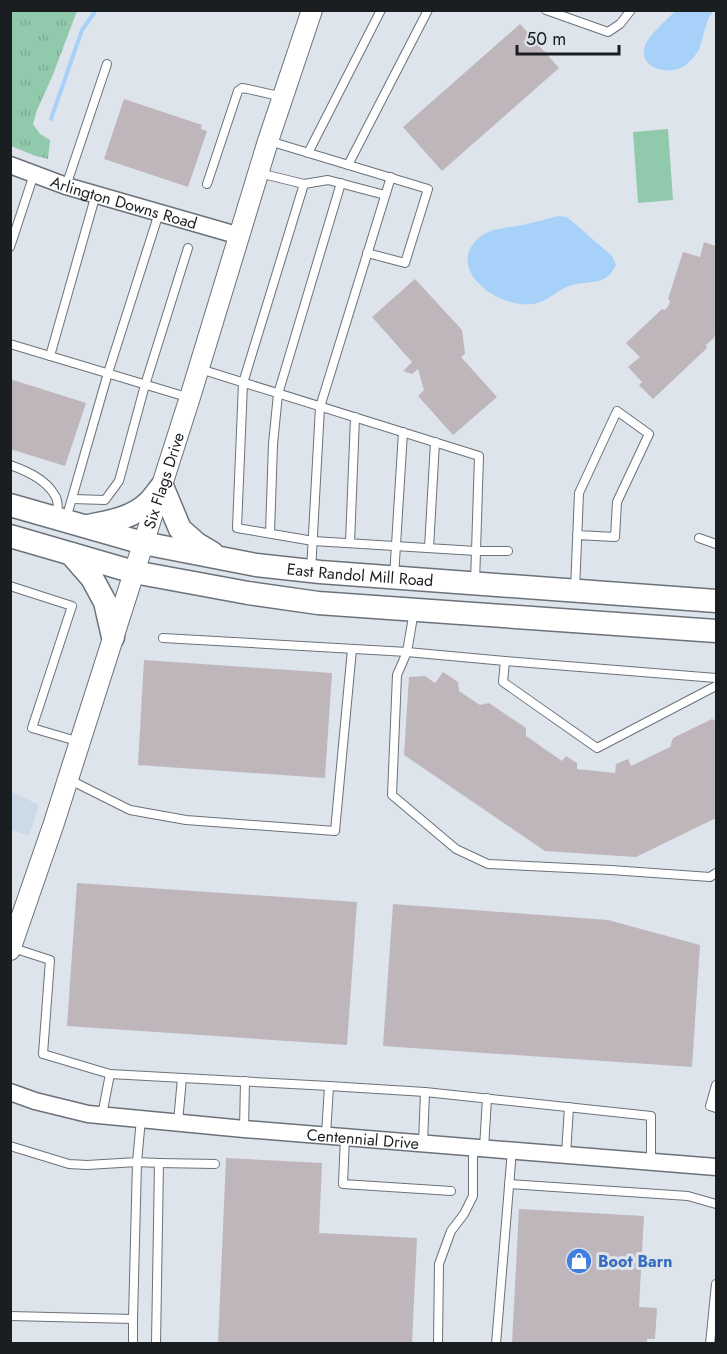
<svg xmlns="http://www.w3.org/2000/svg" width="727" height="1354" viewBox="0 0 727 1354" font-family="Jost,sans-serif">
	<defs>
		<pattern id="grass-tufts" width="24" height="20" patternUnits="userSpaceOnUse" patternTransform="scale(1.5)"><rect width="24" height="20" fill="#90c9ac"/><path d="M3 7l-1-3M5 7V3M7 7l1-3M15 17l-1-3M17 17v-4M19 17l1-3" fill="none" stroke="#7cac94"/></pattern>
	</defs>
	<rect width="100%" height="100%" fill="#dde4ec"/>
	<!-- built -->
	<polygon fill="#ccd9e7" points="10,791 39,805 29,836 11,830"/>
	<!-- grass -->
	<polygon fill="url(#grass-tufts)" points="10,11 77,11 52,77 37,110 33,124 40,134 50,140 48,159 33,155 11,146"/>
	<!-- pitch -->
	<polygon fill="#90c9ac" points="668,129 673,200 638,203 633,132"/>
	<!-- water -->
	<g fill="#a7d1f8">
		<path d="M676 11H714C711 14 708 19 707 23 700 41 704 49 687 64 673 77 637 70 645 46 648 36 668 18 676 11Z"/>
		<path d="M558 216 567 217 612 256 616 265C605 288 589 279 569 286 558 290 549 300 537 303 503 313 441 269 480 237 493 227 508 228 523 225 535 222 547 219 558 216Z"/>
	</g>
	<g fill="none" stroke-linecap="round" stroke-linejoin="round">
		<!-- stream -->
		<polyline stroke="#a7d1f8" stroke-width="4" points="51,119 82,30 96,10"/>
	</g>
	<!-- building -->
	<g fill="#bfb6bb">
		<polygon points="520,24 559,68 442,171 403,127"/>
		<polygon points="124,99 202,125 201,129 207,131 188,187 104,159"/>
		<polygon points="704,242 716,246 716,332 714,338 706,345 707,348 653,399 639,385 642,382 628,367 640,357 626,343 662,309 665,310 669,305 670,301 668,299 683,252 700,257"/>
		<polygon points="415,279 462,330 465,354 461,357 497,397 453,435 418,396 424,390 418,369 412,374 403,371 412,362 372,317"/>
		<polygon points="10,379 86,403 65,466 10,449"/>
		<polygon points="144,660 332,673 325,778 138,765"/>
		<polygon points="443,672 458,682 459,691 480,705 489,703 526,728 526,736 562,761 566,756 577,763 577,769 615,773 616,764 628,759 631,766 670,747 673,738 712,719 716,721 716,818 636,857 545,851 404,755 409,677 425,676 435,683"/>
		<polygon points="77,883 357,902 347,1045 67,1026"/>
		<polygon points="393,904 608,920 700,945 692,1067 383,1046"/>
		<polygon points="226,1158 322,1163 319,1233 417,1238 412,1344 218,1344"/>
		<polygon points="519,1209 644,1216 639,1307 657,1308 655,1339 647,1339 647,1344 512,1344"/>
	</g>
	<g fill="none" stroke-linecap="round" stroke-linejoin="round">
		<!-- service casing -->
		<g stroke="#6b7279" stroke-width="10">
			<g id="service">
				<polyline points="546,10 608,32 620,24 631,10"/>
				<polyline points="269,141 428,189 405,263 367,253"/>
				<polyline points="308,153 381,10"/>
				<polyline points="348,165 428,10"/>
				<polyline points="259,173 304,184 243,383 237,528 313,541 476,551 508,551"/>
				<polyline points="207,184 238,91 242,88 248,89 283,97"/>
				<polyline points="304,184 328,180 385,195"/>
				<polyline points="66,186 107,64"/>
				<polyline points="10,247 34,174"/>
				<polyline points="10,344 190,398"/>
				<polyline points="50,356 96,194"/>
				<polyline points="200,369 479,456 475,583"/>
				<path d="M10 465C27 471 45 479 54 494 59 500 58 510 57 517"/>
				<polyline points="72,499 105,500 119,481 145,385 188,248"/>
				<polyline points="66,519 108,373 159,213"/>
				<polyline points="270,533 273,444 278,394 341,183"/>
				<polyline points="699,538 716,544"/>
				<polyline points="350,543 355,417"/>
				<polyline points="429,548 435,442"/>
				<polyline points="311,571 320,407 391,177"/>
				<polyline points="394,577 403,432"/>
				<polyline points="10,586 72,606 32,728 80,742"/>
				<polyline points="575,590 579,493 617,411 649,434 617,502 615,537 577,535"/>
				<polyline points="414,611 407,652 397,675 392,795 456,849 488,864 611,870 710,877 716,873"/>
				<polyline points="163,638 407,652 505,661 716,678"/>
				<polyline points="505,661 503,682 597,748 716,686"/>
				<polyline points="68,779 130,810 186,820 335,831 352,649"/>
				<polyline points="10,947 50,960 43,1054 110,1074 329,1086"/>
				<polyline points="716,1085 710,1106 716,1108"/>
				<polyline points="102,1115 110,1074"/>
				<polyline points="178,1122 182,1078"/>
				<polyline points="244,1129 245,1081"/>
				<polyline points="326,1135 329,1086 425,1092"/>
				<polyline points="345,1137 343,1184 451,1191"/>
				<polyline points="423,1143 425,1092 651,1116 651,1161"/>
				<polyline points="10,1146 69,1164 87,1165 137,1162 141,1119"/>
				<polyline points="484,1148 487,1098"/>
				<polyline points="566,1154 569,1107"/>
				<polyline points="159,1163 215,1164"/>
				<polyline points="509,1184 688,1196 716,1204"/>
				<polyline points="10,1316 133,1319 133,1344"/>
				<polyline points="133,1319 137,1162 159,1163 156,1344"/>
				<polyline points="438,1344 439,1264 451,1231 464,1214 473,1196 473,1147"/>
				<polyline points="496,1344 512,1150"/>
				<polyline points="710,1344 716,1284"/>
			</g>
		</g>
		<!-- minor casing -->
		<g stroke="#6b7279" stroke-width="19">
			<g id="minor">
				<path id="s1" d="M10 165 66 186 240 236"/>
				<path id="s2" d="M10 1092 35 1101 88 1114 244 1129 716 1167"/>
			</g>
		</g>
		<!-- tertiary casing -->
		<g stroke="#6b7279" stroke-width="22">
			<g id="tertiary">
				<path id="s3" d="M10 950 54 823 191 394 268 141 312 10"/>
			</g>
		</g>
		<!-- secondary casing -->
		<g stroke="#6b7279" stroke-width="25">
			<g id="secondary">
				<path id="s4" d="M10 505 143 543 256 565 320 572 716 601"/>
				<path d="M88 526C109 522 134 518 150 501 154 497 158 491 162 486L180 529 197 544 212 553"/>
				<polyline points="10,536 134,572 248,593 318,603 716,631"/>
				<polyline points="71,554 92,578 105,602 113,637"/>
			</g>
		</g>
		<!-- service -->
		<use href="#service" stroke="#fff" stroke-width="8"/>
		<!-- minor -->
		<use href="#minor" stroke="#fff" stroke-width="16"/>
		<!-- tertiary -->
		<use href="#tertiary" stroke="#fff" stroke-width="20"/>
		<!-- secondary -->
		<use href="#secondary" stroke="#fff" stroke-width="22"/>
	</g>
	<!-- icons -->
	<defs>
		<g id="shop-disc" transform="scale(1.35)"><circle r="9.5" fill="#3f7fe0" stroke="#dde4ec"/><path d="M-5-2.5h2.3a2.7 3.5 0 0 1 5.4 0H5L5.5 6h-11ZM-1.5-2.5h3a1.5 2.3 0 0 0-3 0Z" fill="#fff"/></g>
	</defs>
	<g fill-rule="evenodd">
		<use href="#shop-disc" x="579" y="1261"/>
	</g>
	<g text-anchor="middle" stroke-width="6" stroke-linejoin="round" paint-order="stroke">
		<!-- street labels -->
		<g font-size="16" fill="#1b1e21" stroke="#dde4ec">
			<text dy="6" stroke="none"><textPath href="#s1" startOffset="120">Arlington Downs Road</textPath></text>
			<text dy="6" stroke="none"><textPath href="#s3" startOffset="494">Six Flags Drive</textPath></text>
			<text dy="6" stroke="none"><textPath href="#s4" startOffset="358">East Randol Mill Road</textPath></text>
			<text dy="6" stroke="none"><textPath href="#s2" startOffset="357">Centennial Drive</textPath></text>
		</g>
		<!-- shop labels -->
		<g font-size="16" font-weight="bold" fill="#366cbe" stroke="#dde4ec" text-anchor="start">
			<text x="598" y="1267">Boot Barn</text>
		</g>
	</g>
	<!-- border -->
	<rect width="727" height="1354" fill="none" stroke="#1b1e21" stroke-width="24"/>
	<!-- scale -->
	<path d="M517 45v9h102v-9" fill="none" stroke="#1b1e21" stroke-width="3"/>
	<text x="526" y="45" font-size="18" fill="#1b1e21" stroke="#dde4ec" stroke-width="4.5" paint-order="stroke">50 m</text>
</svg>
